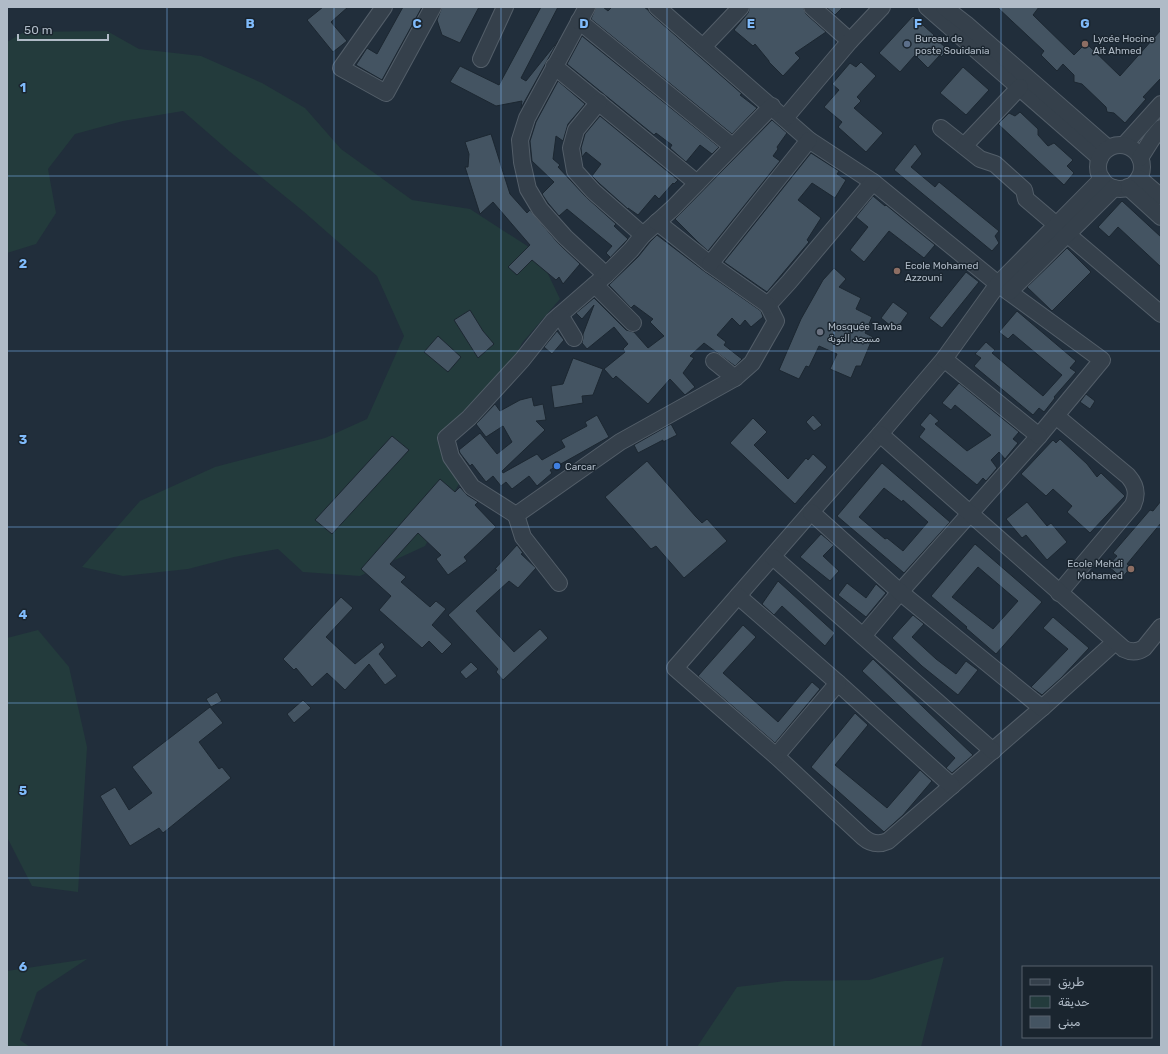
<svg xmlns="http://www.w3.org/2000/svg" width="1168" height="1054" viewBox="0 0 1168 1054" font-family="Rubik,Cairo,sans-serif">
	<rect width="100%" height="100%" fill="#212e3b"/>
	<!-- green -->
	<g fill="#233b3c">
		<polygon points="107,31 139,49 201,56 262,83 305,108 341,149 412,200 470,209 538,253 560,299 522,343 504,381 447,433 467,469 425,546 360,576 303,572 278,549 234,557 188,569 123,576 82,567 140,501 215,467 325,438 367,419 404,336 377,276 303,211 229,151 183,111 123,121 75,134 48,169 56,213 36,244 7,253 7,42 24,32"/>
		<polygon points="38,630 69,667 87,747 78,892 32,886 7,837 7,638"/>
		<polygon points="944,957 921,1047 697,1047 737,987 785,981 869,980"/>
		<polygon points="87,959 37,992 20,1040 30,1047 7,1047 7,971"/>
	</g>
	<!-- building -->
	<g fill="#445462" stroke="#1c2731" fill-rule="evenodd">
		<polygon points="323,7 348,7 331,22 347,41 333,52 307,20"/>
		<polygon points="403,7 422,7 382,80 356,65 367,48 377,54"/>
		<polygon points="442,7 479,7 460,43 442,35 437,20"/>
		<polygon points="541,7 558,7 521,78 526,81 558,41 521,108 522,101 496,106 450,82 460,66 499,85"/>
		<polygon points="596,7 603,7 608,11 612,7 644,7 648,10 651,14 742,94 740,95 757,108 732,134 591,19"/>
		<polygon points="750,7 803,7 806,14 826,32 795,53 800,58 783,76 769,62 769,61 755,44 753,46 734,30 748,13"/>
		<polygon points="826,7 843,7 835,15"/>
		<polygon points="997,7 1039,7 1033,15 1074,55 1086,43 1120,76 1161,30 1161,78 1143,97 1146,99 1125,123 1114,113 1107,112 1106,107 1082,84 1074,82 1074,75 1063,64 1057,71 1041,55 1044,51"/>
		<polygon points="913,16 934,35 933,36 948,50 941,57 940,55 928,68 915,55 900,72 879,53"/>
		<polygon points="582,36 719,147 712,154 700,145 686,162 670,148 672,145 656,133 654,135 567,64"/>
		<polygon points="861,62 876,76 857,97 861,101 854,108 883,133 866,152 838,127 842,122 824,107 839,90 832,84 850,63 856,67"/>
		<polygon points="963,67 989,90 966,115 940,93"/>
		<polygon points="558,81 585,104 568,124 563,141 556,136 553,159 560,165 558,167 586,197 616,224 614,226 628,239 606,262 610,257 606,253 612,246 567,209 559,216 548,203 542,194 554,182 532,161 530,141 536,122"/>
		<polygon points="1020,112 1038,129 1038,135 1048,146 1054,143 1073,160 1067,166 1074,173 1064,185 998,124 1009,113 1015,116"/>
		<polygon points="600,116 678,180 674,184 673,183 659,199 655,195 638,215 628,208 628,209 600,184 592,176 601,164 586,152 582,157 581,148 585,134"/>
		<polygon points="772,120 787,133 777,147 778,149 773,156 780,161 708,251 698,242 675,219"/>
		<polygon points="491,134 510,194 527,213 530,210 558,243 580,264 563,284 559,277 556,280 532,260 517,275 508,267 530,245 493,202 480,214 465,167 468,167 469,154 465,142"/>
		<polygon points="915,144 922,154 911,167 935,187 939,182 999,231 995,236 999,243 992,251 894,170"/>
		<polygon points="811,153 839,171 837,174 846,180 835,198 812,183 798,200 821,218 807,240 809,242 767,292 724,262"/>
		<polygon points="873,196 885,206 886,205 935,245 924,258 889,231 864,262 850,250 868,227 856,217"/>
		<polygon points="1122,201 1161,237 1161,267 1118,227 1109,237 1098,227"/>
		<polygon points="657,235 704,271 761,311 763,317 751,327 745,320 740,326 732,318 717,335 726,342 724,345 742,359 735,366 704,343 690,356 694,358 683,373 695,387 685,395 670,379 648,404 616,376 613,379 604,369 625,352 623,349 628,344 614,327 587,349 582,343 583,338 583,334 594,305 582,319 576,313 594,298 626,330 634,332 648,348 664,336 650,322 653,319 634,305 631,308 609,285 638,257 650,242"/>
		<polygon points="1067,248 1091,272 1052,311 1027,287"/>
		<polygon points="834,268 846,279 839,287 861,298 856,309 872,317 865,333 873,337 861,366 856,366 851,378 830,369 837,354 819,346 809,367 806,366 799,379 779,370 801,319 823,280"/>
		<polygon points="966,272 979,282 942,328 929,318"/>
		<polygon points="893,302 908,313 896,330 881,318"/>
		<polygon points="470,310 483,331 494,344 478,358 454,320"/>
		<polygon points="1017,311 1076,361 1070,368 1076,372 1054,397 1055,398 1044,412 1039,408 1033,415 974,366 981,358 975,354 986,342 995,350 992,353 1043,396 1062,375 1013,334 1008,339 999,332"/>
		<polygon points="557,331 564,340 552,354 544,347"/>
		<polygon points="438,336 461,357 448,372 424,352"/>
		<polygon points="573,358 603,369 593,395 582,396 583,403 554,408 551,386 563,384"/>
		<polygon points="959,383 1019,432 1013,439 1018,443 1005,459 999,452 991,460 997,468 986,481 983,478 977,485 919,437 925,429 920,425 930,413 939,421 935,424 967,451 991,435 955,405 951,410 942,403"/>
		<polygon points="1086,394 1095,401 1090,409 1080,402"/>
		<polygon points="532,397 534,406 543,404 546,420 536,421 545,430 502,471 503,473 537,454 542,460 565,447 561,440 587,426 585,422 597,415 609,437 550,470 552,473 537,486 529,476 512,489 506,482 501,486 493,476 486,482 472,464 470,466 460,453 459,450 480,433 497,454 512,442 503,426 486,437 476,424 495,404 500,411 520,400"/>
		<polygon points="813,415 822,425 814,431 806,422"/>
		<polygon points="753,418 767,432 754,445 788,479 806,458 808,460 813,454 827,467 795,504 730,443"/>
		<polygon points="671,424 677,435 663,442 663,440 638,453 634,445"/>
		<polygon points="392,436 409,450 332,534 315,520"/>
		<polygon points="1060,439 1087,464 1097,477 1101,473 1125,496 1090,533 1067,512 1072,506 1053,489 1046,496 1021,474 1053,440 1056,443"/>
		<polygon points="647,461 696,517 702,523 707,519 727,541 684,578 656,546 651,549 605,497"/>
		<path d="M882 463 950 522 904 573 837 516ZM884 488 902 502 903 500 928 522 903 551 887 538 885 539 859 517Z"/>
		<polygon points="440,479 455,492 460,487 467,495 478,502 475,505 496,527 464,557 467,561 448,575 436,559 441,555 418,533 390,564 406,577 401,582 430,607 436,601 446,609 432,625 452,644 442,654 429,641 422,648 379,610 391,596 361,569"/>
		<polygon points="1161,501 1161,523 1127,564 1131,567 1122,578 1108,566 1117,556 1113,553 1150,510 1153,511"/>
		<polygon points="1027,502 1047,526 1051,523 1067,542 1047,560 1026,535 1022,538 1006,519"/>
		<polygon points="821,534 834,545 823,556 839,571 830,581 800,557"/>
		<path d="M975 544 1042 602 996 654 966 628 967 627 931 596ZM978 567 1018 601 993 629 952 597Z"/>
		<polygon points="517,545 523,553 521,554 536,568 518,588 509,581 476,611 514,652 540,629 548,638 503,680 496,672 498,669 448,615 497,570 495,569"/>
		<polygon points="778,581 835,633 825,646 782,606 774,615 762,604"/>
		<polygon points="847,583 866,598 876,584 886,593 866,617 838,595"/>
		<polygon points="341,597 353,608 326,637 355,664 382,642 385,647 379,654 397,676 385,685 369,664 345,690 327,673 312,687 296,668 294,670 283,659"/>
		<polygon points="913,615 924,624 912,637 936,659 956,674 966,661 978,670 958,695 922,666 892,638"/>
		<polygon points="1053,617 1089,648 1061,678 1042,695 1031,687 1068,649 1043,628"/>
		<polygon points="743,625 756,637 723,673 778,722 812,682 820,689 775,743 698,676"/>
		<polygon points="873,659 973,755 952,773 946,768 955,758 862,671"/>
		<polygon points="471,662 478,669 466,679 460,672"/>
		<polygon points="217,692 222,701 211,707 206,699"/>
		<polygon points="303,700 311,708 294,723 287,714"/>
		<polygon points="210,707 223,723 199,742 219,769 222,767 231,778 163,833 159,828 130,846 100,796 115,787 129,810 152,793 132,767"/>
		<polygon points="855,713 868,725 835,765 887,808 920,770 932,781 903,815 884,832 811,767"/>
	</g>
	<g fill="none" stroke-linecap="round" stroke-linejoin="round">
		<!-- minor casing -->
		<g stroke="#535e69" stroke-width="18">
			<g id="minor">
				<polyline points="384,7 341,68 386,93 433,7"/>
				<polyline points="587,7 527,118 520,140 522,162 528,189 540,209 565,237 606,275"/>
				<polyline points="657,7 809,140 873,182 998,284 1102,360 1039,436 900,592 863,636"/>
				<polyline points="812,7 850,41"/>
				<polyline points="927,7 1100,158"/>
				<polyline points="944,7 966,24 1108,148"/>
				<polyline points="579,21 732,146"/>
				<polyline points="703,47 741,7"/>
				<polyline points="481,59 505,7"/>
				<polyline points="554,66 697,183"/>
				<polyline points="599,102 576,130 571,148 575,171 593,191 643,235"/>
				<polyline points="772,106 673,208 643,235 631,250 606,275 553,321 522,360 469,418 446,438 451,457 472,487 516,515 620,442 735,378 752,363 776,321 768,305 789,282 873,182"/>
				<polyline points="785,118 850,41 882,7"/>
				<polyline points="941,128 980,159 995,164 1024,190 1026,199 1161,314"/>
				<polyline points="1124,145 1161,104"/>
				<circle cx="1120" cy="167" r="22"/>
				<polyline points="964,146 1020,87"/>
				<polyline points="1140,158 1152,139 1161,128"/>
				<polyline points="1139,178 1161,197"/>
				<path d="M1102 179 998 284 944 359 880 434 811 512 675 668 776 756 863 837C871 844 879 845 888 841L1042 708 1115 642"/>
				<polyline points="1128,187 1161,217"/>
				<polyline points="657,222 710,264 768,305"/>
				<polyline points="710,264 809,140"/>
				<polyline points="595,285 633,323"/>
				<polyline points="1009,292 1114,188"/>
				<polyline points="560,315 574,338"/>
				<polyline points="944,359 1039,436"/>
				<polyline points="714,361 735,378"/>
				<path d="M1056 416 1128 476C1136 485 1138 494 1133 505L1059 593"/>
				<path d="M880 434 1124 649C1132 653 1138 652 1144 648L1161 627"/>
				<polyline points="811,512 900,592 1042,708"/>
				<polyline points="516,515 523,537 559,583"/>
				<polyline points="773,557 993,751"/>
				<polyline points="738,596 838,683 952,786"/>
				<polyline points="776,756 838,683"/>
			</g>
		</g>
		<!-- minor -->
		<use href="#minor" stroke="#35404b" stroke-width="16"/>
	</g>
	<!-- grid -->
	<path fill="none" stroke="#80bbfb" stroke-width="1" stroke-opacity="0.55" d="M167 7V1047M334 7V1047M501 7V1047M667 7V1047M834 7V1047M1001 7V1047M7 176H1161M7 351H1161M7 527H1161M7 703H1161M7 878H1161"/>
	<!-- markers -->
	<circle fill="#5c6f8a" stroke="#1a252f" stroke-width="1.5" cx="907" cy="44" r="4"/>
	<g fill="#8d6e63" stroke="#1a252f" stroke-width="1.5">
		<circle cx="1085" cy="44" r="4"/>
		<circle cx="897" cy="271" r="4"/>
		<circle cx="1131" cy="569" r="4"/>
	</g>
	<circle fill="#6b7280" stroke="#1a252f" stroke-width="1.5" cx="820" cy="332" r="4"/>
	<circle fill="#3f7fe0" stroke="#1a252f" stroke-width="1.5" cx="557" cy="466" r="4"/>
	<g text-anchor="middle" stroke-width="3" stroke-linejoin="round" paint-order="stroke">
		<!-- poi labels -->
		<g font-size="10" fill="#b0bbc7" stroke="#1a252f" text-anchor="start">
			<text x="915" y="42">Bureau de<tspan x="915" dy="12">poste Souidania</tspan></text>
			<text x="1093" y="42">Lycée Hocine<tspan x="1093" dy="12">Ait Ahmed</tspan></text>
			<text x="905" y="269">Ecole Mohamed<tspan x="905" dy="12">Azzouni</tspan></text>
			<text x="828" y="330">Mosquée Tawba<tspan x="828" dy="12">مسجد التوبة</tspan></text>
			<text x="565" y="470">Carcar</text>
			<text x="1123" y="567" text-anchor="end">Ecole Mehdi<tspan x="1123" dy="12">Mohamed</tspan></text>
		</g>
	</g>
	<g font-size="13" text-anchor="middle" font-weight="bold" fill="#80bbfb" stroke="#1a252f" stroke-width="3" stroke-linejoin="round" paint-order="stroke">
		<text x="250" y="28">B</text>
		<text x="417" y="28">C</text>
		<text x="584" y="28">D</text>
		<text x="751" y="28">E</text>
		<text x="918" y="28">F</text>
		<text x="1085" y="28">G</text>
		<text x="23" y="92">1</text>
		<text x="23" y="268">2</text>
		<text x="23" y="444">3</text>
		<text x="23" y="619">4</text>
		<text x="23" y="795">5</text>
		<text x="23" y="971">6</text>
	</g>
	<!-- border -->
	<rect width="1168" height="1054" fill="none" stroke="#b0bbc7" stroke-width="16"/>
	<!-- legend -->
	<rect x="1022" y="966" width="130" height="72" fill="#1a252f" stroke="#56616c"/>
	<rect x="1030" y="979" width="20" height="6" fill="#35404b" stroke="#56616c"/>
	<text x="1058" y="986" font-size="12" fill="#b0bbc7">طريق</text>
	<rect x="1030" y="996" width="20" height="12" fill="#233b3c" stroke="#56616c"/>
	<text x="1058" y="1006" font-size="12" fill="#b0bbc7">حديقة</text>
	<rect x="1030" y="1016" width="20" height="12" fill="#445462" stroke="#56616c"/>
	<text x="1058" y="1026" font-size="12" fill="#b0bbc7">مبنى</text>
	<!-- scale -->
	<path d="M18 34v6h90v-6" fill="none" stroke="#b0bbc7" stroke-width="2"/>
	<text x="24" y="34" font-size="12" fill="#b0bbc7" stroke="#1a252f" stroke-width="3" paint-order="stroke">50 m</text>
</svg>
